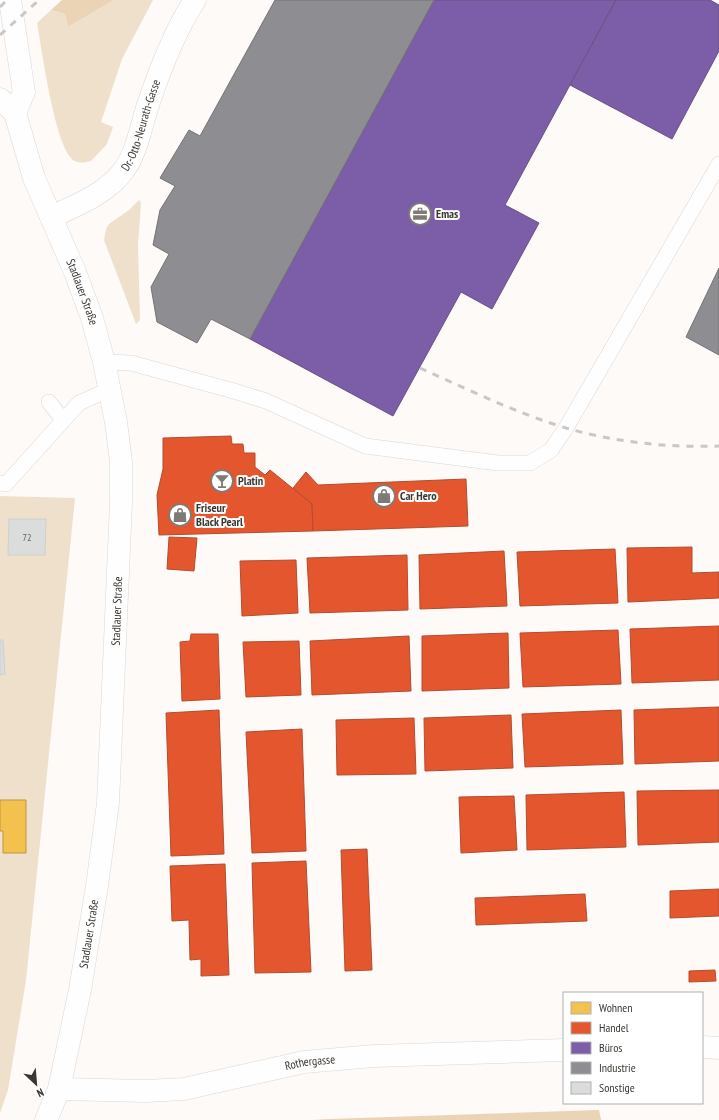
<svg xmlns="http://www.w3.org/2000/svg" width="719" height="1120" viewBox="0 0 719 1120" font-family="'PT Sans Narrow',sans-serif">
	<rect width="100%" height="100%" fill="#fdfaf7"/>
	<!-- green -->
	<g fill="#efe0cc">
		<path d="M114 0H153L122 59 101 122 113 127 107 144 91 161C84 163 76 164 71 158 54 139 42 51 37 23L51 10 65 14 68 27Z"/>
		<polygon points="139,200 141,203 138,245 140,320 136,324 104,240 106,229 109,224 129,210"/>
		<polygon points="0,496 75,498 26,980 8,1090 0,1113"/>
	</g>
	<!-- forest -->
	<g fill="#ead4b5">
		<polygon points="62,0 114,0 68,27 65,14 51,10"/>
		<polygon points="599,1110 601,1120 313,1120 329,1119"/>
	</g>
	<!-- homes -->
	<polygon fill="#f2c14e" stroke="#bb9745" points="0,800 26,800 26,853 3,853 3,831 0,831"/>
	<!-- shops -->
	<g fill="#e4572e" stroke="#b14d2f">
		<polygon points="231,436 232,444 243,444 244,453 255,453 255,467 265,475 270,470 312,504 313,531 159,535 157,495 163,469 163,438"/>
		<polygon points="306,472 318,485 466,479 468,526 313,531 312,504 293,488"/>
		<polygon points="169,537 197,538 194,571 167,569"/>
		<polygon points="692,547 692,573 719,572 719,598 628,602 627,548"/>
		<polygon points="615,549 618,603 520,606 517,552"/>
		<polygon points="504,551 507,606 420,609 419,555"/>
		<polygon points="407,555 408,610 310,613 307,558"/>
		<polygon points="296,560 298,613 242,616 240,561"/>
		<polygon points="719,626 719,680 632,683 630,629"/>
		<polygon points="618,630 621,684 523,687 520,633"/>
		<polygon points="508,633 509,688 422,691 422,636"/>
		<polygon points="191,634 218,634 220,699 182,701 180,642 190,641"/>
		<polygon points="409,636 411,691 312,695 310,641"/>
		<polygon points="299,641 301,695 246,697 243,642"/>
		<polygon points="719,707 719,761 635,764 634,710"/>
		<polygon points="219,710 224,854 171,856 166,713"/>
		<polygon points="621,710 623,764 525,767 522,714"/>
		<polygon points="511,715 513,768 425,771 424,718"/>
		<polygon points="414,718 416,774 337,775 336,720"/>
		<polygon points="302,729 306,851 252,853 246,732"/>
		<polygon points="719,790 719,842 638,845 637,791"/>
		<polygon points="624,792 626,847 527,850 526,795"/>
		<polygon points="514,796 517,850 461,853 459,797"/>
		<polygon points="367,849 372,970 345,971 341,850"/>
		<polygon points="306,861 311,972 255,973 252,863"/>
		<polygon points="225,864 229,975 201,976 201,959 190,960 189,920 172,921 170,866"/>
		<polygon points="719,889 719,916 670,918 670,891"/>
		<polygon points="585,894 587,921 476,925 475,898"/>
		<polygon points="715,970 716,981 689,982 689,971"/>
	</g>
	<!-- offices -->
	<g fill="#7b5ea7" stroke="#685283">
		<polygon points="434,0 616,0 505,205 539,223 492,309 461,292 393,416 250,339"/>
		<polygon points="616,0 710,0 719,5 719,51 672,139 570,85"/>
	</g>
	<!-- industry -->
	<g fill="#8d8d92" stroke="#747375">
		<polygon points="275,0 434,0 250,339 211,319 197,343 157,322 151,287 169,254 153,245 160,210 175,186 160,178 189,130 200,136"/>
		<polygon points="719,268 719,355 686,337"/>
	</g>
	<!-- building -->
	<g fill="#dbdddc" stroke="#ced0cf">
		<polygon points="9,519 46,519 45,555 8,555"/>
		<polygon points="0,640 3,640 5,674 0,675"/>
	</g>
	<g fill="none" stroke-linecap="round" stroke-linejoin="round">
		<!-- lane casing -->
		<g stroke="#dad7d3" stroke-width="16">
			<g id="lane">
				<polyline points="104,362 131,363 234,391 266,401 365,446 498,463 530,463 551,450 566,428 719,164"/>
				<polyline points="49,402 63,420"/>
				<polyline points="0,483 6,484 79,403 110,389"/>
			</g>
		</g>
		<!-- street casing -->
		<g stroke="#dad7d3" stroke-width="23">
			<g id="street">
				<path id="s1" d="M51 217C75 206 108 193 124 170 137 152 141 126 148 105 160 69 174 32 195 0"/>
				<polyline points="702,1047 719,1048"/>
				<path id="s2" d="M59 1089 146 1091 184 1089 304 1062 374 1056 564 1050"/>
			</g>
		</g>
		<!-- secondary casing -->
		<g stroke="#dad7d3" stroke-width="23">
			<g id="secondary">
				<polyline points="10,0 24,92 15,113"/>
				<path id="s3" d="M0 99 15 113 34 178 75 272 92 318 104 362 116 422 121 462V503L108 803 97 886 80 990 59 1089 46 1120"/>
			</g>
		</g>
		<!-- lane -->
		<use href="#lane" stroke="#fffefe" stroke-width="15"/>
		<!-- street -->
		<use href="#street" stroke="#fffefe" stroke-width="22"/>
		<!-- secondary -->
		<use href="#secondary" stroke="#fffefe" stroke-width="22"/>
		<!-- rail -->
		<g stroke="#c9c8c7" stroke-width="3" stroke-dasharray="7 7" stroke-linecap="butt">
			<polyline points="0,7 7,0"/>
			<polyline points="0,35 39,0"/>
			<path d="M420 368C467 389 516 413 566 428 614 442 669 448 719 446"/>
		</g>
	</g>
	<!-- icons -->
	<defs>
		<g id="office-ring" transform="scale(1.15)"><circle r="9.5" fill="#fff" stroke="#7e7b76" stroke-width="1.5"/><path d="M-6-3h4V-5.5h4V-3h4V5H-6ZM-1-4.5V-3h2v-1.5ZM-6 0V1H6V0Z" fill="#7e7b76"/></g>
		<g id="bar-ring" transform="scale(1.15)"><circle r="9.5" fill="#fff" stroke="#7e7b76" stroke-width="1.5"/><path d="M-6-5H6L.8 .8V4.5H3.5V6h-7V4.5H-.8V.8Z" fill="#7e7b76"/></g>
		<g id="shop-ring" transform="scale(1.15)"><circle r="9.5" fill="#fff" stroke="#7e7b76" stroke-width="1.5"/><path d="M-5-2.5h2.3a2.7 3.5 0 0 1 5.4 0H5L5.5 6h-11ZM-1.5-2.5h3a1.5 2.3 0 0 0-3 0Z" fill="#7e7b76"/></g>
	</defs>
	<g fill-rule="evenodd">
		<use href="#office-ring" x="420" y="214"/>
		<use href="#bar-ring" x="222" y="481"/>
		<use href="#shop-ring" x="384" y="496"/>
		<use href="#shop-ring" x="180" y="515"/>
	</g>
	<g text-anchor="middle" stroke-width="4" stroke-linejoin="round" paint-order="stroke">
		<!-- number labels -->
		<g font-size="10" fill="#62605b">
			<text x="27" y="541">72</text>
		</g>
		<!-- street labels -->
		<g font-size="12" fill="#3a3630" stroke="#fff">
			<text dy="4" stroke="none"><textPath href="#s1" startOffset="136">Dr.-Otto-Neurath-Gasse</textPath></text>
			<text dy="4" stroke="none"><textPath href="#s3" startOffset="212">Stadlauer Straße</textPath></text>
			<text transform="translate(117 611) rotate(-88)" y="4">Stadlauer Straße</text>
			<text transform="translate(89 934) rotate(-81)" y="4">Stadlauer Straße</text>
			<text dy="4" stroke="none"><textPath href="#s2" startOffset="254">Rothergasse</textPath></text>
		</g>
		<!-- poi labels -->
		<g font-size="12" font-weight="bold" fill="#3a3630" stroke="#fff" text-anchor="start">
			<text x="436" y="218">Emas</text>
			<text x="238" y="485">Platin</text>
			<text x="400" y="500">Car Hero</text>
			<text x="196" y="512">Friseur<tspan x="196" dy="14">Black Pearl</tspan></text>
		</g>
	</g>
	<!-- legend -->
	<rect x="563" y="992" width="140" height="112" fill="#ffffff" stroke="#b0afac"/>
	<rect x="571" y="1002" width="20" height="12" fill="#f2c14e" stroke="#b0afac"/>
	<text x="599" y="1012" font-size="12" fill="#3a3630">Wohnen</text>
	<rect x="571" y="1022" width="20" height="12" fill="#e4572e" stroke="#b0afac"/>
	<text x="599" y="1032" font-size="12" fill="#3a3630">Handel</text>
	<rect x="571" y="1042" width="20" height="12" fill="#7b5ea7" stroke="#b0afac"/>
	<text x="599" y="1052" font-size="12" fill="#3a3630">Büros</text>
	<rect x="571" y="1062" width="20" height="12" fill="#8d8d92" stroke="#b0afac"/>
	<text x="599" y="1072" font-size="12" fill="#3a3630">Industrie</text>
	<rect x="571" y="1082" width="20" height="12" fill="#dbdddc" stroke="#b0afac"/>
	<text x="599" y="1092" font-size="12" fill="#3a3630">Sonstige</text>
	<!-- north arrow -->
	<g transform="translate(36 1084) rotate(154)" stroke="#ffffff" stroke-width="3" paint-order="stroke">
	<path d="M0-3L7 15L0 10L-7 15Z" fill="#3a3630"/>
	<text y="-6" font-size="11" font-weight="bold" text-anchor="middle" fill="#3a3630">N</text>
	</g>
</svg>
